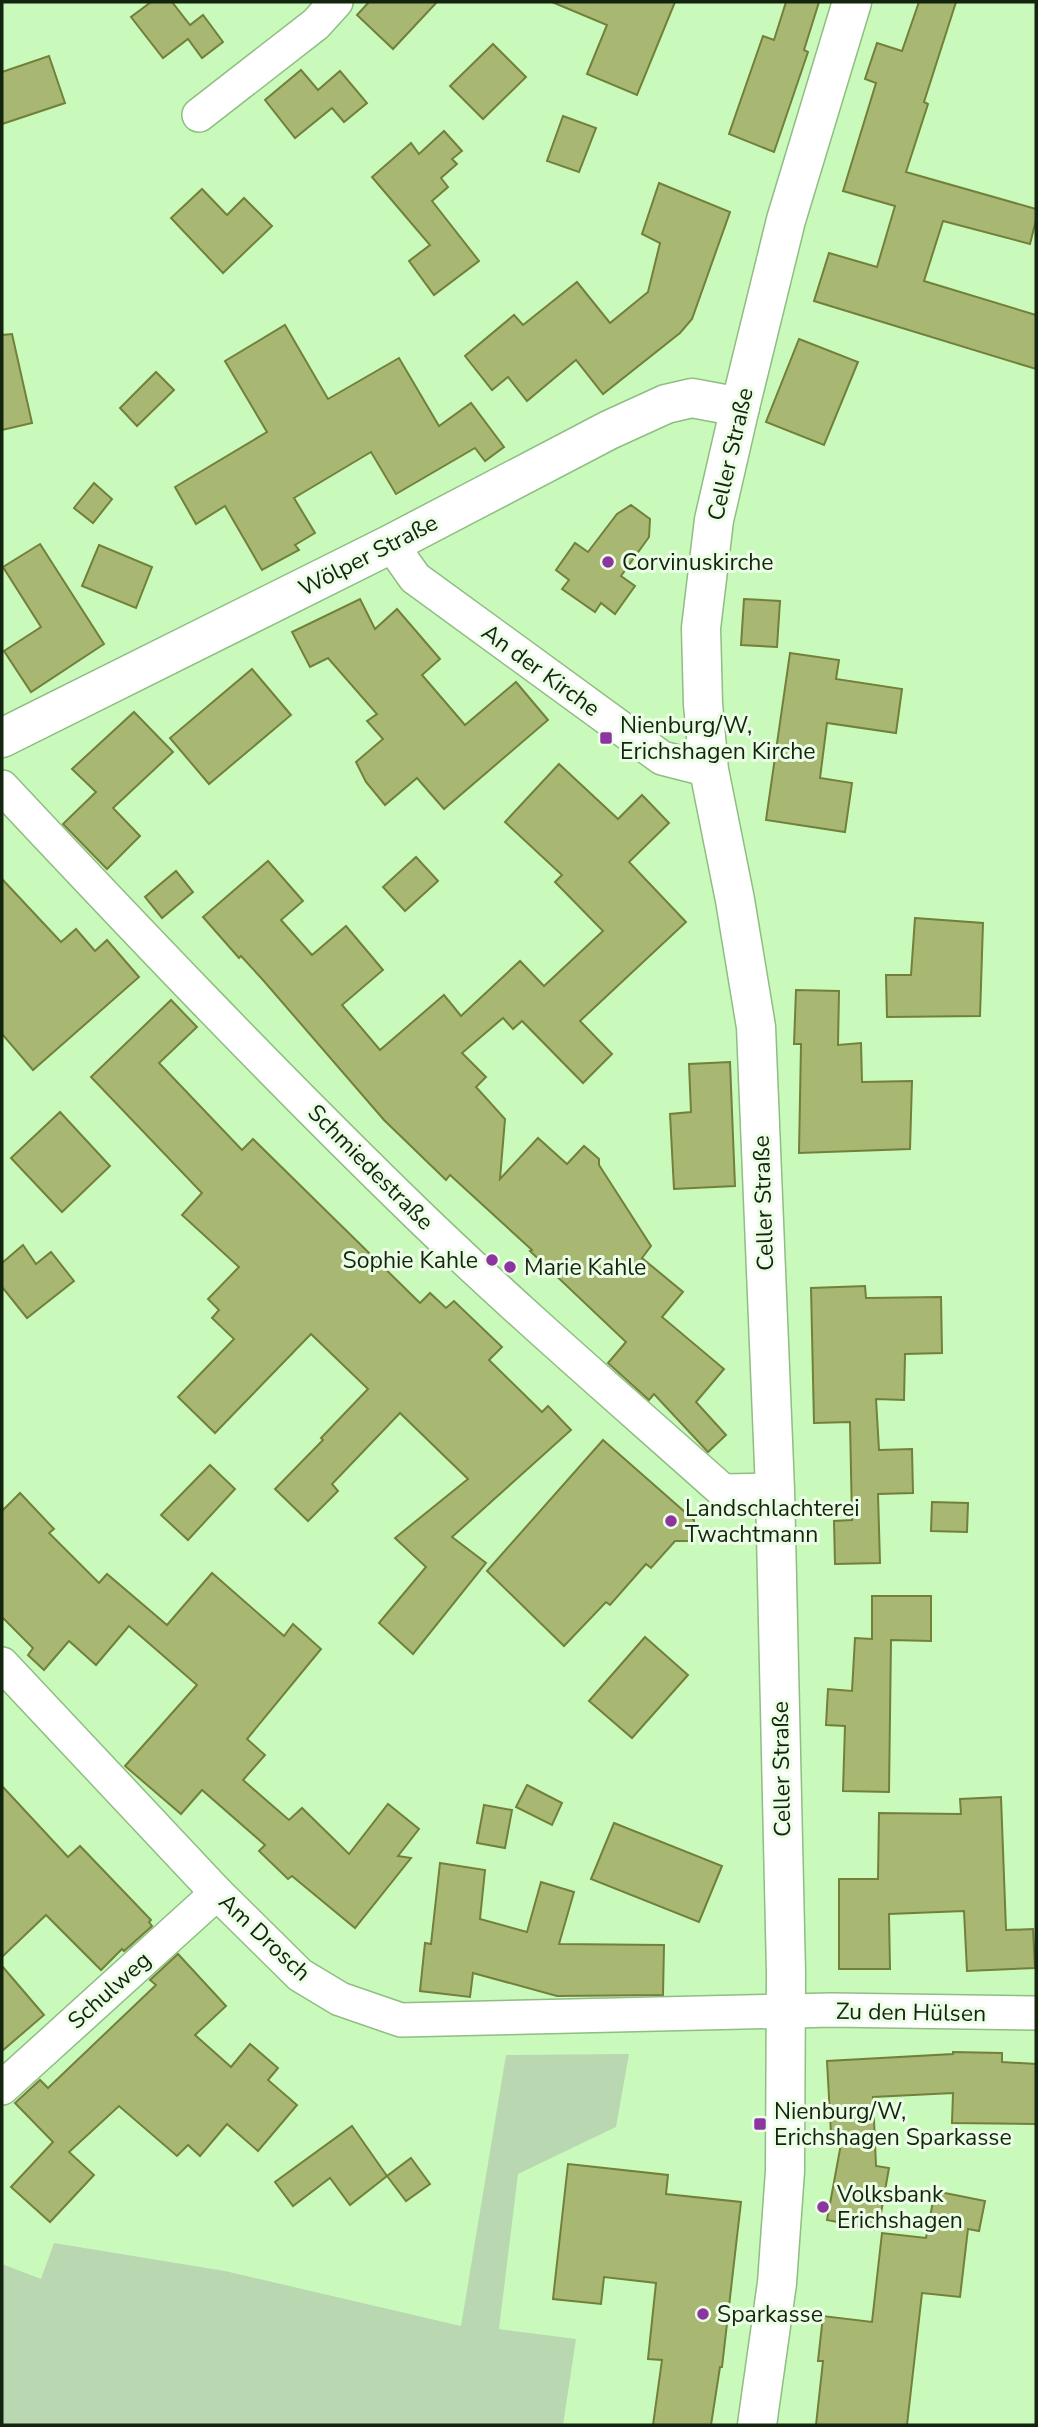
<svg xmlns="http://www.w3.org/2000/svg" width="1038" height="2427" viewBox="0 0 1038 2427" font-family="'Nunito Sans',sans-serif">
	<rect width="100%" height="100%" fill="#c9fabc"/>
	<!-- green -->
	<polygon fill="#b9d7b1" points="629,2054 616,2127 518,2174 499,2329 576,2339 563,2425 2,2425 2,2264 41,2279 54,2243 225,2271 461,2326 506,2055"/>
	<!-- building -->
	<g fill="#a8b873" stroke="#728039" stroke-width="2">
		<polygon points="151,2 172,2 190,25 203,15 223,42 202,58 188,39 163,58 131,17"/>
		<polygon points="369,2 437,2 393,49 357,15"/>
		<polygon points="552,2 675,2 637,95 587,74 607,25"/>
		<polygon points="786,2 819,2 804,50 808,52 774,152 729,134 763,36 774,40"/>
		<polygon points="919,2 956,2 924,102 928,104 906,172 1036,209 1036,220 1030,244 943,221 924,281 1036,315 1036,369 814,301 829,253 877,267 895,206 843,191 876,83 865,79 877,43 902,51"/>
		<polygon points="493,44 526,77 483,119 450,86"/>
		<polygon points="49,56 65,103 2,124 2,72"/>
		<polygon points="301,70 318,90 340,71 367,103 344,122 332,108 295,138 265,100"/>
		<polygon points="563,116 596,128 579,172 547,161"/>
		<polygon points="444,131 462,151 452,159 457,164 441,178 448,187 432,201 479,261 434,295 409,261 430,245 372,177 411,143 419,154"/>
		<polygon points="659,183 730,212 692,319 680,333 603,394 576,360 527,401 508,377 492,390 465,356 514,315 523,325 577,282 610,323 648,292 660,243 642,234"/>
		<polygon points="202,189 227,215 244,198 272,226 223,273 171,218"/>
		<polygon points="285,325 328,399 399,358 439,426 471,403 504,447 485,461 475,448 396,494 371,452 294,498 315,533 295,545 299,550 262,570 225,506 196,524 175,487 267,432 225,361"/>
		<polygon points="12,334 32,423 2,430 2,335"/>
		<polygon points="799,339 858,362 824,445 766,422"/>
		<polygon points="156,372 174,390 137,426 120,408"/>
		<polygon points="94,483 112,499 93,523 74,508"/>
		<polygon points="631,505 650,519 649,537 621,576 635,586 615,614 601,603 595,612 562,589 569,580 556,570 575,543 588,552 617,514"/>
		<polygon points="40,544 104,644 31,692 4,651 41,627 3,567"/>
		<polygon points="99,545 152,567 136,608 82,586"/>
		<polygon points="360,599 375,629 397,609 440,659 422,675 465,725 516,682 548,720 444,809 417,778 385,805 366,782 356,762 383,739 367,721 377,714 328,658 310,667 292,632"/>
		<polygon points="744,599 780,601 777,647 741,645"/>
		<polygon points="790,653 839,660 836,679 902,689 896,733 827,723 820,778 852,783 845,832 766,820"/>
		<polygon points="252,669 291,715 209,784 170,738"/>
		<polygon points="134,712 173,752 113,808 140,836 107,869 63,824 96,792 72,769"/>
		<polygon points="559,764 618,819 642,795 669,823 629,862 686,922 580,1021 612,1054 583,1083 522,1021 513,1029 503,1018 462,1053 486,1077 476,1087 505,1119 500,1179 538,1138 567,1164 584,1146 599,1159 599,1165 651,1246 642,1258 683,1292 662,1317 724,1369 696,1402 726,1435 708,1452 654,1394 649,1400 608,1363 626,1342 530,1251 532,1250 450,1175 446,1180 384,1120 263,980 241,956 239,958 203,917 268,861 303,901 281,920 312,955 346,926 383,970 342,1005 380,1050 444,995 461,1016 520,961 544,986 603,931 555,882 562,875 505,822"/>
		<polygon points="416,857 438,881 405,911 383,887"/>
		<polygon points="176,871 193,892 162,918 145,897"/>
		<polygon points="2,879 61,942 76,929 95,951 107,940 139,977 33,1070 2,1034"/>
		<polygon points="915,918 983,923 980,1016 887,1017 886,975 911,975"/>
		<polygon points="796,990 839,991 838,1045 861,1043 862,1082 912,1081 910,1149 799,1153 801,1044 794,1044"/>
		<polygon points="171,1000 197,1027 159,1063 242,1150 253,1139 420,1303 430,1293 446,1308 454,1301 502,1347 489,1360 542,1412 548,1406 571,1430 452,1537 486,1563 413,1654 379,1623 426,1567 395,1538 468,1479 400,1413 332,1484 338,1491 308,1521 275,1489 323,1440 321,1438 368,1389 311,1334 215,1433 178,1397 234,1339 212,1318 219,1310 208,1299 239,1267 182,1215 202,1193 91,1077"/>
		<polygon points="730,1062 735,1186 674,1189 670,1114 691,1112 689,1064"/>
		<polygon points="60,1112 110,1166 62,1212 11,1158"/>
		<polygon points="23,1245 36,1264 51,1252 74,1281 27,1318 2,1287 2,1263"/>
		<polygon points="865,1286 866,1298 941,1297 942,1353 905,1354 904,1400 876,1399 879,1450 912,1449 913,1493 878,1494 880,1563 835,1564 834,1521 852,1520 850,1422 814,1423 811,1288"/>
		<polygon points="603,1440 694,1520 694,1541 675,1541 651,1568 646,1564 610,1605 606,1602 564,1646 487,1571"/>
		<polygon points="210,1465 235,1489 188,1540 161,1515"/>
		<polygon points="20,1493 54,1529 49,1533 99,1583 107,1574 167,1625 212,1573 284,1636 293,1624 321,1649 247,1739 265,1755 243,1780 289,1820 302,1808 349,1854 388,1804 419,1829 398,1856 411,1858 355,1928 292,1876 288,1879 259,1851 265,1845 202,1790 181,1814 125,1766 197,1685 129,1626 96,1665 69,1641 44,1670 28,1655 33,1648 2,1617 2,1511"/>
		<polygon points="932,1502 968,1503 967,1532 931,1531"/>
		<polygon points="872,1596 931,1596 931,1641 891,1640 889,1792 843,1791 845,1726 826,1725 828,1689 852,1691 855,1638 872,1639"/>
		<polygon points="645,1637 688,1675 632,1738 589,1701"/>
		<polygon points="527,1785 562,1803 552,1825 516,1807"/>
		<polygon points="2,1786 68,1857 80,1846 151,1920 149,1922 152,1926 124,1951 122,1949 101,1970 46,1915 2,1957"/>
		<polygon points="1001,1797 1006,1930 1033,1929 1035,1968 967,1971 964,1911 889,1914 890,1969 839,1969 839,1879 878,1879 879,1813 961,1814 960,1799"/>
		<polygon points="484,1805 512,1810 505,1848 477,1843"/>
		<polygon points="614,1823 722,1866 699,1922 591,1879"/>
		<polygon points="440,1863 485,1870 480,1919 527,1932 541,1882 574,1892 559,1944 664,1945 663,1995 557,1996 473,1973 470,1997 420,1991 425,1943 431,1944"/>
		<polygon points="178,1954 226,2006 195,2035 231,2067 250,2044 278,2068 268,2080 297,2105 258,2151 227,2124 200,2156 188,2145 177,2156 119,2106 69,2152 94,2175 50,2222 11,2187 53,2142 15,2103 40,2080 48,2088 156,1985 150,1980"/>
		<polygon points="2,1966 44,2015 2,2051"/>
		<polygon points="953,2052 1002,2053 1002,2062 1036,2064 1036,2124 952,2123 953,2093 873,2097 876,2166 889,2168 878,2230 827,2220 843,2133 831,2134 827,2061 953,2054"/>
		<polygon points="352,2126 387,2176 350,2205 330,2178 293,2206 275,2182"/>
		<polygon points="411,2158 430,2184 406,2201 387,2176"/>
		<polygon points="568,2164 668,2175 666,2194 741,2202 722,2367 720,2367 711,2425 653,2425 662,2360 648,2359 656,2283 604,2277 601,2304 553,2299"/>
		<polygon points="935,2191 985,2201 979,2231 968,2229 960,2297 922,2293 907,2425 816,2425 823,2361 818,2361 823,2316 872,2322 882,2233 926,2238"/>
	</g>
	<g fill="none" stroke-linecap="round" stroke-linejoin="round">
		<!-- minor casing -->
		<g stroke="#8fbd82" stroke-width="36">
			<g id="minor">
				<polyline points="199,115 316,24 336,2"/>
				<polyline points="391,544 415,578 662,758 709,770"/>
				<path d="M2 787C137 931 273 1074 414 1211 514 1308 620 1399 723 1491L775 1490"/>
				<polyline points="2,1664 217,1893 300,1975 340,1999 401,2020 832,2010 1036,2013"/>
				<polyline points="2,2088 217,1893"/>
			</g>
		</g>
		<!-- tertiary casing -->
		<g stroke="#8fbd82" stroke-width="41">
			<polyline id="tertiary" points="2,738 391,544 609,430 666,404 692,398 740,407"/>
		</g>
		<!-- primary casing -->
		<g stroke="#8fbd82" stroke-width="41">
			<polyline id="primary" points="757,2425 777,2283 785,2171 786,1973 775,1490 756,1027 735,900 709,770 703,704 701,628 714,520 740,407 786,220 852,2"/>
		</g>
		<!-- minor -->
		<use href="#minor" stroke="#fff" stroke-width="33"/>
		<!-- tertiary -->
		<use href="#tertiary" stroke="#fff" stroke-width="38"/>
		<!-- primary -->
		<use href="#primary" stroke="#fff" stroke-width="38"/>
	</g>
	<!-- markers -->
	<g fill="#8c35a1" stroke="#ebfee5" stroke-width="2.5">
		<circle cx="608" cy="562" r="7"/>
		<rect x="599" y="731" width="14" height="14" rx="3.5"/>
		<circle cx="492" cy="1260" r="7"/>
		<circle cx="510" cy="1267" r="7"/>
		<circle cx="671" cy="1521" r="7"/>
		<rect x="753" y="2117" width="14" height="14" rx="3.5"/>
		<circle cx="823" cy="2207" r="7"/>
		<circle cx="703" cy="2314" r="7"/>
	</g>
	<g text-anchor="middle" stroke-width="6" stroke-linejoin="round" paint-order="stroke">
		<!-- street labels -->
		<g font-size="23" fill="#13250e" stroke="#ebfee5">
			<text transform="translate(730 454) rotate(-77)" y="8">Celler Straße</text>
			<text transform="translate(368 555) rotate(-27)" y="8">Wölper Straße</text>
			<text transform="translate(541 670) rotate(36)" y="8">An der Kirche</text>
			<text transform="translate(371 1167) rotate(45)" y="8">Schmiedestraße</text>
			<text transform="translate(763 1203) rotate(-92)" y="8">Celler Straße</text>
			<text transform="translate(781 1769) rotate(-91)" y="8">Celler Straße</text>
			<text transform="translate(265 1937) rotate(43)" y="8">Am Drosch</text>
			<text transform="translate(109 1990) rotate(-42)" y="8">Schulweg</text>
			<text transform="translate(911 2012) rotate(1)" y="8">Zu den Hülsen</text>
		</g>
		<!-- poi labels -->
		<g font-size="23" fill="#13250e" stroke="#ebfee5" text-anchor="start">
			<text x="622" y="570">Corvinuskirche</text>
			<text x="620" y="733">Nienburg/W,<tspan x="620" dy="26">Erichshagen Kirche</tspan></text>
			<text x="478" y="1268" text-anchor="end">Sophie Kahle</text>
			<text x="524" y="1275">Marie Kahle</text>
			<text x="685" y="1516">Landschlachterei<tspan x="685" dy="26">Twachtmann</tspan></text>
			<text x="774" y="2119">Nienburg/W,<tspan x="774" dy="26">Erichshagen Sparkasse</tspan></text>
			<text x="837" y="2202">Volksbank<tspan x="837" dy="26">Erichshagen</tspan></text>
			<text x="717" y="2322">Sparkasse</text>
		</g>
	</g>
	<!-- border -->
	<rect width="1038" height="2427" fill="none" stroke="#13250e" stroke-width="7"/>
</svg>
